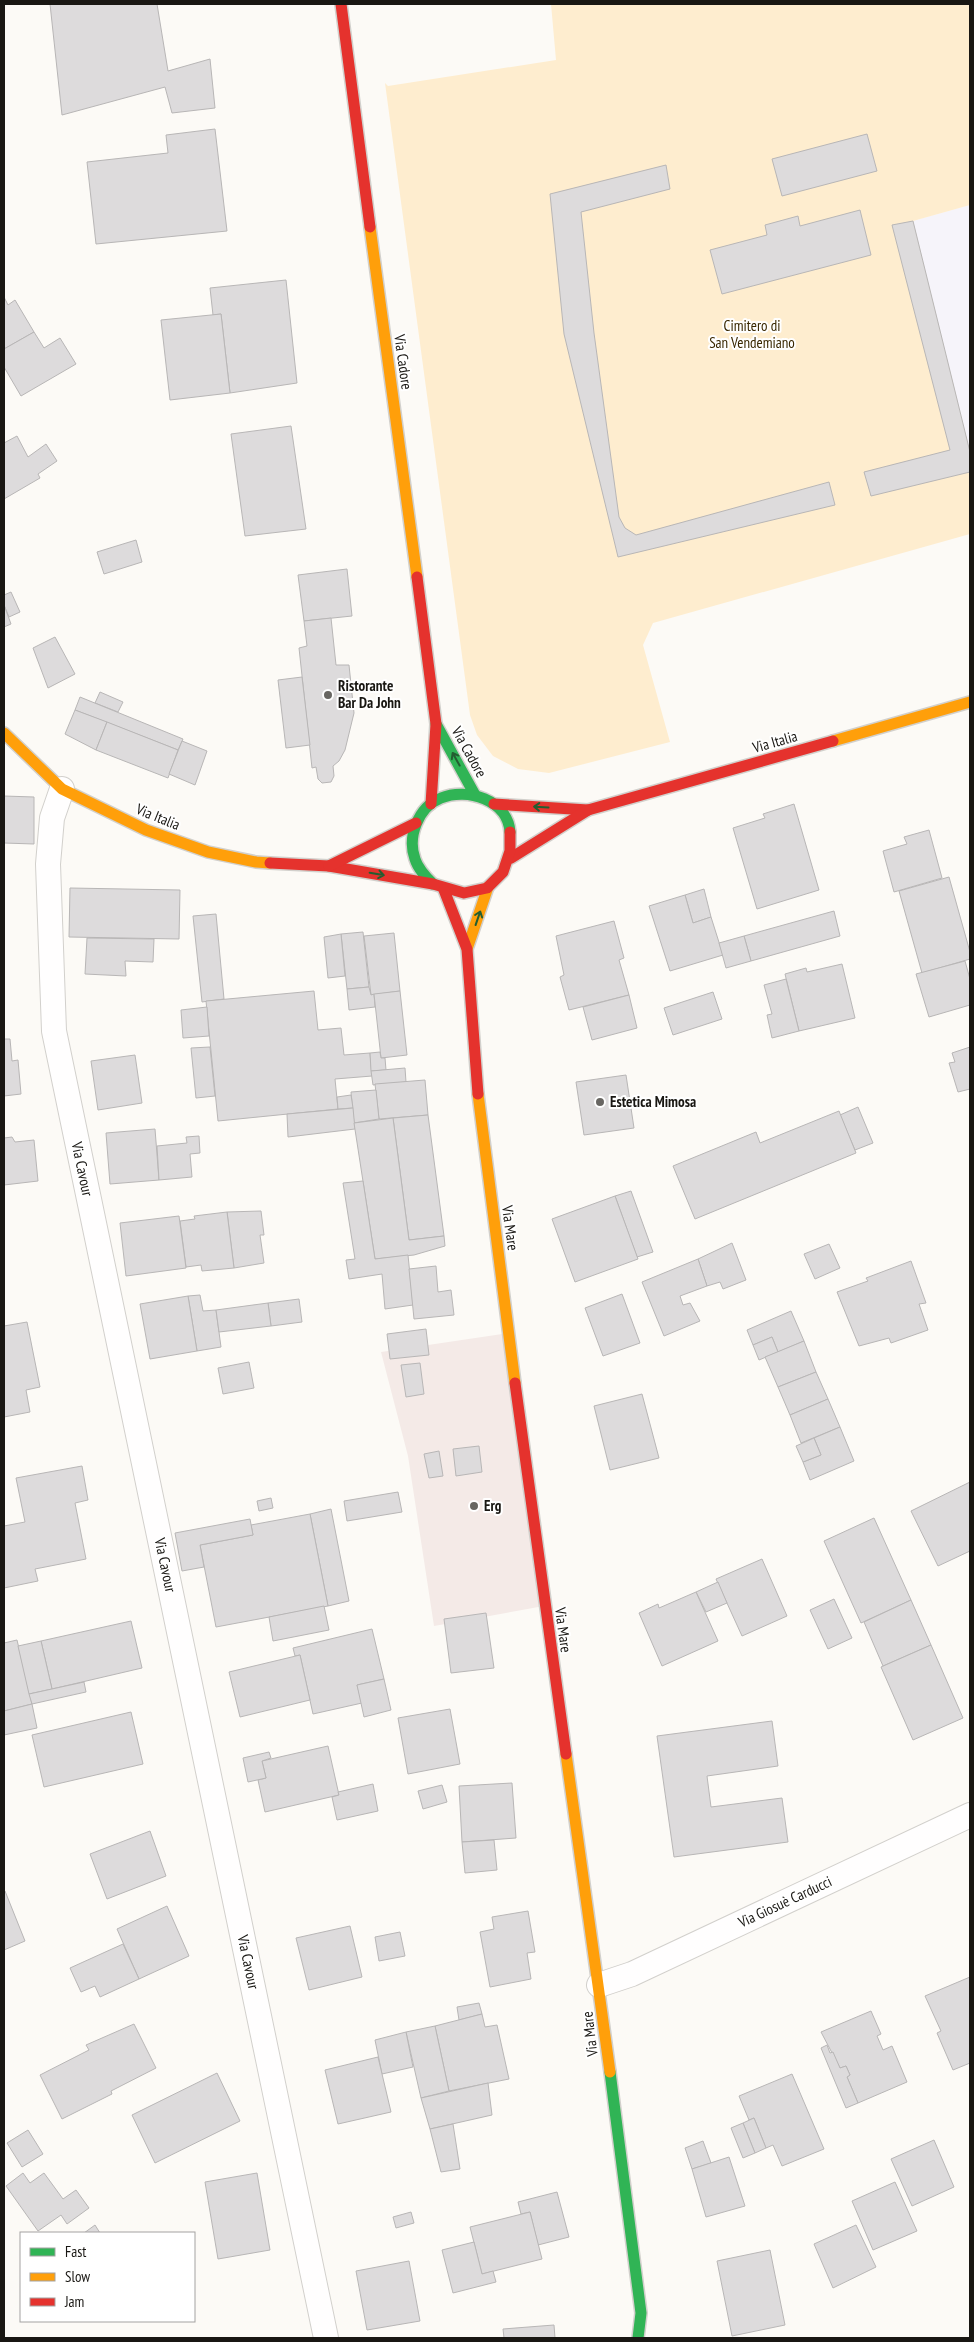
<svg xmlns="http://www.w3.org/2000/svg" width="974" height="2342" viewBox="0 0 974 2342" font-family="'PT Sans Narrow',sans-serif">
	<rect width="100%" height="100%" fill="#fcfaf6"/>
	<!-- commercial -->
	<polygon fill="#f4eae7" points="509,1333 544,1606 434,1626 408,1456 381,1352"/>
	<!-- education -->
	<polygon fill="#f6f4fa" points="970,205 970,452 913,221"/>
	<!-- green -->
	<polygon fill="#feedcf" points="551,4 970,4 970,205 913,221 970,452 970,534 653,623 643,645 670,742 549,773 518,769 493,756 477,735 470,715 385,83 388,86 556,60"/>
	<!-- building -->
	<g fill="#dddbdc" stroke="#b8b6b6">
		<polygon points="50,4 157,4 168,71 210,59 215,108 172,113 165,87 62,115"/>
		<polygon points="215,129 227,231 96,244 87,162 168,153 166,135"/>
		<polygon points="867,134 877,171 782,196 772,159"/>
		<polygon points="666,165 670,189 581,212 594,333 619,517 625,528 636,535 829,482 835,505 618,557 564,334 550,194"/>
		<polygon points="860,210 871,255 722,294 710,250 767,235 765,225 798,216 800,226"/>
		<polygon points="913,221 970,452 970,472 871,496 864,472 950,450 892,225"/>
		<polygon points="286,280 297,383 230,393 221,314 213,315 210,288"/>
		<polygon points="4,297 8,305 15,300 34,332 4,349"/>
		<polygon points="221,314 230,393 170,400 161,320"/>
		<polygon points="34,332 44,348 60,338 76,364 21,396 4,367 4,349"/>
		<polygon points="291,426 306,529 245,536 231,434"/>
		<polygon points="17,436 28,457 46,444 57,461 38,474 40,478 4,499 4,443"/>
		<polygon points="136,540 142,562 104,574 97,552"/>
		<polygon points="347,569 352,616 304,621 298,575"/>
		<polygon points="11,592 20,612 9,617 4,605 4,595"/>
		<polygon points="4,605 11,624 4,627"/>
		<polygon points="331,618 336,665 349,665 354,713 345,750 339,761 333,766 334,776 331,782 322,783 318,779 316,767 312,768 299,648 307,646 304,621"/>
		<polygon points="55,637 75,674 48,688 33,648"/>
		<polygon points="302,677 310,745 286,748 278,680"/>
		<polygon points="100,692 123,702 118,712 95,703"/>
		<polygon points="80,697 183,739 178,750 75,710"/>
		<polygon points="75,710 107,722 96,750 65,734"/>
		<polygon points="107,722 178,750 168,778 96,750"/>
		<polygon points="182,741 207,751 195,785 169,774"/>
		<polygon points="4,796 34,797 34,844 4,843"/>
		<polygon points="794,804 819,890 757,909 733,828 765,818 763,814"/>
		<polygon points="929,830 942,878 894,892 883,851 907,844 904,837"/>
		<polygon points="949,877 970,952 970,959 922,973 899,891"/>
		<polygon points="70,888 180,890 179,939 69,937"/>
		<polygon points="704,889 711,917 693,923 685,895"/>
		<polygon points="685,895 693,923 711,917 723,955 670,971 649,906"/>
		<polygon points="834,911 840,936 751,961 744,936"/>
		<polygon points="216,914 224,999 202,1002 193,916"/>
		<polygon points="614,921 624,958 619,960 629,995 569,1010 560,977 564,975 556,936"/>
		<polygon points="363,932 369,987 347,989 341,934"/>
		<polygon points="394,933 400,991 371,995 364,936"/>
		<polygon points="341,934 345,976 328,978 324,937"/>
		<polygon points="744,936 751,961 726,968 719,943"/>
		<polygon points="87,938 154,939 153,962 125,961 126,976 85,974"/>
		<polygon points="965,961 970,979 970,1005 929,1017 916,974"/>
		<polygon points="842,964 855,1018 799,1031 785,974 806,968 807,972"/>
		<polygon points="786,979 799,1031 772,1038 767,1015 772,1014 764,985"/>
		<polygon points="369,987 371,995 374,994 375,1007 349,1010 347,989"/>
		<polygon points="314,991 318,1030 341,1028 344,1055 370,1053 372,1076 335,1079 338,1109 218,1121 206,1001"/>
		<polygon points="400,991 407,1055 381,1058 374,994"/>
		<polygon points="713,992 722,1019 673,1035 664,1008"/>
		<polygon points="629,995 637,1028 592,1040 583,1007"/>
		<polygon points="207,1007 209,1036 183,1038 181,1010"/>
		<polygon points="4,1039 10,1039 12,1061 18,1060 21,1094 4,1096"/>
		<polygon points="210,1047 215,1096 196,1098 191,1048"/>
		<polygon points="970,1047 970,1089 958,1092 949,1063 955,1062 952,1053"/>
		<polygon points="380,1052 381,1058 385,1058 386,1070 371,1071 370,1053"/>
		<polygon points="135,1055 142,1103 98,1110 91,1061"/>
		<polygon points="405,1068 406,1082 373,1085 371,1071"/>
		<polygon points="626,1075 634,1128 584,1135 576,1082"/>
		<polygon points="425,1080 428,1115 379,1119 375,1084"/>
		<polygon points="376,1090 379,1119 354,1123 351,1092"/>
		<polygon points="351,1095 353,1108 338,1109 337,1097"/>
		<polygon points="858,1107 873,1143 855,1150 840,1115"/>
		<polygon points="353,1108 355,1129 288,1137 287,1114"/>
		<polygon points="839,1111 856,1153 695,1219 673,1166 756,1132 760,1143"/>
		<polygon points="428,1115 444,1236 409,1240 393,1118"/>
		<polygon points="393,1118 409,1240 444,1236 445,1246 414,1255 375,1259 354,1123"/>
		<polygon points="155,1129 159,1180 110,1184 106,1133"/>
		<polygon points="199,1136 200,1153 190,1154 192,1177 159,1180 157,1146 187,1143 186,1137"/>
		<polygon points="12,1137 15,1142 34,1140 38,1181 4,1185 4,1138"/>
		<polygon points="363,1181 375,1259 408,1255 413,1305 385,1309 382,1274 349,1279 346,1260 355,1259 343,1183"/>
		<polygon points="631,1191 653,1252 637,1257 615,1196"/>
		<polygon points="615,1196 638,1259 575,1282 552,1219"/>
		<polygon points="261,1211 264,1235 260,1235 264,1263 234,1268 227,1212"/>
		<polygon points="227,1212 234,1268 202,1271 201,1265 186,1267 180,1221 195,1219 194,1216"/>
		<polygon points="179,1216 186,1268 126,1276 120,1223"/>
		<polygon points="732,1243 746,1280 723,1289 720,1282 707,1286 698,1259"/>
		<polygon points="829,1244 840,1268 815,1279 804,1254"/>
		<polygon points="698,1259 707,1286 680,1296 683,1305 690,1303 700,1321 664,1336 642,1282"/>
		<polygon points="911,1261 926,1303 919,1304 928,1330 891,1343 889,1338 859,1346 837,1292 868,1281 866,1278"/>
		<polygon points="436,1266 438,1292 451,1290 454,1315 414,1319 409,1269"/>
		<polygon points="622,1294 640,1343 603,1356 585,1308"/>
		<polygon points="200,1295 203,1311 216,1310 221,1347 197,1351 188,1296"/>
		<polygon points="188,1296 197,1351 150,1359 140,1304"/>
		<polygon points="299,1299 302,1322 271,1326 268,1303"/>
		<polygon points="268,1303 271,1326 219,1332 216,1310"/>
		<polygon points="791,1311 804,1341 778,1352 772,1337 753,1345 747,1330"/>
		<polygon points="27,1322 40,1387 26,1390 30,1412 4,1417 4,1326"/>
		<polygon points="426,1329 429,1355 390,1359 387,1334"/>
		<polygon points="772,1337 778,1352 759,1360 753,1345"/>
		<polygon points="804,1341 816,1372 778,1387 765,1357"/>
		<polygon points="249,1362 254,1388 223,1394 218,1368"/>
		<polygon points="420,1363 424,1394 406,1397 401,1365"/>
		<polygon points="816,1372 828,1399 790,1415 778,1387"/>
		<polygon points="642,1394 659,1458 610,1470 594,1406"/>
		<polygon points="828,1399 840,1427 801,1443 790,1415"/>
		<polygon points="840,1427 854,1461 810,1480 803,1462 821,1455 814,1438"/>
		<polygon points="814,1438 821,1455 803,1462 796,1446"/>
		<polygon points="479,1446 482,1472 456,1476 453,1449"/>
		<polygon points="439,1451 443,1476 429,1478 424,1454"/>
		<polygon points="82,1466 88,1500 75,1503 86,1559 35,1569 38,1581 4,1588 4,1526 25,1522 16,1478"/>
		<polygon points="970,1482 970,1551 938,1566 911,1511"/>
		<polygon points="398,1492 402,1512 347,1521 344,1501"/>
		<polygon points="271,1498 273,1508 259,1511 257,1501"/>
		<polygon points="331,1509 349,1601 328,1606 310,1514"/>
		<polygon points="310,1514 328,1606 216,1627 200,1545 253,1535 251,1525"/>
		<polygon points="874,1518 911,1600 861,1623 824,1541"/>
		<polygon points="250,1519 253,1535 200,1545 204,1567 182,1571 175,1533"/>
		<polygon points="762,1559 787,1616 742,1636 716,1579"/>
		<polygon points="718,1582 727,1603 706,1612 696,1592"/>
		<polygon points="696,1592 718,1641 662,1666 639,1613 658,1604 659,1608"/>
		<polygon points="834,1599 852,1638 828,1649 810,1610"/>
		<polygon points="911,1600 931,1645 883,1666 864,1622"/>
		<polygon points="324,1606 329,1630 273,1641 269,1617"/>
		<polygon points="486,1613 494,1668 451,1673 444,1619"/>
		<polygon points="131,1621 142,1668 52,1689 41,1641"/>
		<polygon points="372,1629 384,1679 357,1685 362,1703 313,1714 300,1655 295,1656 293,1648"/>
		<polygon points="17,1640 32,1704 4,1711 4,1643"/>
		<polygon points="41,1641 52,1689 29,1694 18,1646"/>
		<polygon points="931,1645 963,1718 913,1740 881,1667"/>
		<polygon points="300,1655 310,1700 240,1717 229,1672"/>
		<polygon points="384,1679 391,1710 364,1717 357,1685"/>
		<polygon points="84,1682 86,1692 32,1704 29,1694"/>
		<polygon points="32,1704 37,1728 4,1735 4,1711"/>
		<polygon points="450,1709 460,1764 408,1774 398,1718"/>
		<polygon points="131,1712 143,1764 44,1787 32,1735"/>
		<polygon points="772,1721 778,1766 707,1776 711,1807 782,1798 788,1842 674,1857 657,1736"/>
		<polygon points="328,1746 339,1795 265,1812 258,1780 266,1778 262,1761"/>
		<polygon points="269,1752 271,1758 262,1761 266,1778 248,1782 243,1758"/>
		<polygon points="512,1783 516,1838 462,1842 459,1786"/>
		<polygon points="373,1784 378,1811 337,1820 332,1797 339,1795 338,1792"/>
		<polygon points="442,1785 447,1802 423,1809 418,1791"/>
		<polygon points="150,1831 166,1876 107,1899 90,1854"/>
		<polygon points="494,1840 497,1870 465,1873 462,1842"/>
		<polygon points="5,1891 25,1941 4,1950 4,1892"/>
		<polygon points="167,1906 189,1956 139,1979 117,1929"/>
		<polygon points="528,1911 535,1952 527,1953 531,1979 490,1987 480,1932 494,1929 492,1917"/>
		<polygon points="350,1926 362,1977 309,1990 296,1938"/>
		<polygon points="400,1932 405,1956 379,1961 375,1937"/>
		<polygon points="123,1944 139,1979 100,1997 95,1986 81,1992 70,1968"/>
		<polygon points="970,1977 970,2063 953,2070 937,2033 941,2031 925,1996"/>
		<polygon points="479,2003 482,2014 459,2020 457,2007"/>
		<polygon points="871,2011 881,2034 877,2036 883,2050 892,2046 907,2082 858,2103 847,2077 850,2075 846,2066 840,2068 821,2032"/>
		<polygon points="482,2014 485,2027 497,2025 509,2079 449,2091 435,2026"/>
		<polygon points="134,2024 156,2068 111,2091 112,2094 62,2119 40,2075 89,2050 86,2045"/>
		<polygon points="435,2026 449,2091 421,2098 406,2032"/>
		<polygon points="406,2032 413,2067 382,2074 375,2040"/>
		<polygon points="827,2045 830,2053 833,2052 840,2068 846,2066 850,2075 847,2077 858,2103 846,2108 821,2048"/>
		<polygon points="378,2057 391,2112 338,2124 325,2070"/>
		<polygon points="217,2073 240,2121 155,2163 132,2115"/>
		<polygon points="792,2074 824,2149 782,2166 773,2145 766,2148 754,2118 749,2120 739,2096"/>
		<polygon points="488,2083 492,2115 430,2129 421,2098"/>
		<polygon points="754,2118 766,2148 755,2153 743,2123"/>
		<polygon points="743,2123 755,2153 743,2158 731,2128"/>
		<polygon points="453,2124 460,2169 441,2172 430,2129"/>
		<polygon points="28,2130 43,2154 22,2167 7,2143"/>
		<polygon points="934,2140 954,2187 912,2206 891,2159"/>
		<polygon points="703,2141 711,2163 692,2169 685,2148"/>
		<polygon points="729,2157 745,2206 706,2217 692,2169"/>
		<polygon points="23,2173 30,2183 44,2173 63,2199 76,2190 89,2208 67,2224 61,2215 38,2231 6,2186"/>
		<polygon points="257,2173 270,2250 218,2259 205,2182"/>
		<polygon points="895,2182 917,2231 873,2250 852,2201"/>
		<polygon points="557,2192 569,2237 538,2245 530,2212 521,2214 518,2202"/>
		<polygon points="411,2212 414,2223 396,2228 393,2217"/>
		<polygon points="530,2212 542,2259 482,2274 470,2227"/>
		<polygon points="95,2225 100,2233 84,2233"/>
		<polygon points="856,2225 876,2267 833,2288 814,2244"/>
		<polygon points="474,2242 482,2274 493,2271 496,2282 453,2293 442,2250"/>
		<polygon points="770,2250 785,2325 732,2336 717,2261"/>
		<polygon points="409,2261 420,2321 367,2330 356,2271"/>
		<polygon points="554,2325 555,2338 504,2338 503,2329"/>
	</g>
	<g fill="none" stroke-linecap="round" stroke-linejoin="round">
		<!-- street casing -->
		<g stroke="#d2d0cc" stroke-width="26">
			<g id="street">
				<polyline points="62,789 52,818 48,864 54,1031 326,2338"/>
				<polyline points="599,1985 632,1974 970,1815"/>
			</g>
		</g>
		<!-- fast casing -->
		<g stroke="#d2d0cc" stroke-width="14">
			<g id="fast">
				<polyline points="436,724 475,795"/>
				<path d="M433 884C426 877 418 869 415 859 407 837 418 807 441 798 467 787 508 800 510 832"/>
				<polyline points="610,2072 641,2313 638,2338"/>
			</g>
		</g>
		<!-- slow casing -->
		<g stroke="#d2d0cc" stroke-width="14">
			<g id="slow">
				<polyline points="370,227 417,577"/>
				<polyline points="4,733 62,789 146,830 208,852 256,862 270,863"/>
				<polyline points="833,741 970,702"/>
				<polyline points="467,949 488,887"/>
				<polyline points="478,1094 515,1383"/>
				<polyline points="566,1754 610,2072"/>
			</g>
		</g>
		<!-- jam casing -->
		<g stroke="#d2d0cc" stroke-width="14">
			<g id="jam">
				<polyline points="341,4 370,227"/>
				<polyline points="417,577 436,724 431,804"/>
				<polyline points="494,804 588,810"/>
				<polyline points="511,858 588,810 833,741"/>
				<polyline points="270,863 329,866 433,884 464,893 487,888 503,872 510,851 510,832"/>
				<polyline points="329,866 416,823"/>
				<polyline points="444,890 467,949 478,1094"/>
				<polyline points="515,1383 566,1754"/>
			</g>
		</g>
		<!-- street -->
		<use href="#street" stroke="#fffefe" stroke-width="24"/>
		<!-- fast -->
		<use href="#fast" stroke="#30b455" stroke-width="11"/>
		<!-- slow -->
		<use href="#slow" stroke="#ff9f0a" stroke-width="11"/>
		<!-- jam -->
		<use href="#jam" stroke="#e5322d" stroke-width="11"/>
	</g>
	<!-- one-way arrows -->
	<defs><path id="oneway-shaft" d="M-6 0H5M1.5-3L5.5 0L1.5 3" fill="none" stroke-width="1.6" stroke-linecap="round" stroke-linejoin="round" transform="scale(1.25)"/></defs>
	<g stroke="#235e31">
		<use href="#oneway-shaft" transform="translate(456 759) rotate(-119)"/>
		<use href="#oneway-shaft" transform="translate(541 807) rotate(-177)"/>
		<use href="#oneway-shaft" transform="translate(377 874) rotate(10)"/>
		<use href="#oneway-shaft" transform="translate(478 918) rotate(-71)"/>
	</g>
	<!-- markers -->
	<g fill="#686662" stroke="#fff" stroke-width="2">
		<circle cx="328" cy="695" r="5"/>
		<circle cx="600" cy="1102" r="5"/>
		<circle cx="474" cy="1506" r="5"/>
	</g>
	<g text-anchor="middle" stroke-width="4" stroke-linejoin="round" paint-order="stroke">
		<!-- park labels -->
		<g font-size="15" fill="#392700" stroke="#fff">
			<text x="752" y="331">Cimitero di<tspan x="752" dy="17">San Vendemiano</tspan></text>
		</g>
		<!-- street labels -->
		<g font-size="15" fill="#191713" stroke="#fff">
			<text transform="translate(403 362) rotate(82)" y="5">Via Cadore</text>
			<text transform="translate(775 742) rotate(-16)" y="5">Via Italia</text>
			<text transform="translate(469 752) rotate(61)" y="5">Via Cadore</text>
			<text transform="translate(158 817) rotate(22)" y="5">Via Italia</text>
			<text transform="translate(82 1169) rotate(78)" y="5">Via Cavour</text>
			<text transform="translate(510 1228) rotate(82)" y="5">Via Mare</text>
			<text transform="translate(165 1565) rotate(78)" y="5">Via Cavour</text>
			<text transform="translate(563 1630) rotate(82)" y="5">Via Mare</text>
			<text transform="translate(785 1902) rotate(-25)" y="5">Via Giosuè Carducci</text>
			<text transform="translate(248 1962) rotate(78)" y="5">Via Cavour</text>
			<text transform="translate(590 2034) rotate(-97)" y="5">Via Mare</text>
		</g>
		<!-- poi labels -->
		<g font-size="15" font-weight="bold" fill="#191713" stroke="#fff" text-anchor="start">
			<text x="338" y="691">Ristorante<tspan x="338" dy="17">Bar Da John</tspan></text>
			<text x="610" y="1107">Estetica Mimosa</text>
			<text x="484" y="1511">Erg</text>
		</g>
	</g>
	<!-- border -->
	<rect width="974" height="2342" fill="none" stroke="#191713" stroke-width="10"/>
	<!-- legend -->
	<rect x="20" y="2232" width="175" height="90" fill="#ffffff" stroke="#a3a2a1"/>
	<rect x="30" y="2248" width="25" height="8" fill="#30b455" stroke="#a3a2a1"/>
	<text x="65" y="2257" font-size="15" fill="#191713">Fast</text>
	<rect x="30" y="2273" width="25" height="8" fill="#ff9f0a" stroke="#a3a2a1"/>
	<text x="65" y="2282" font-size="15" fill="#191713">Slow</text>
	<rect x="30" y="2298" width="25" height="8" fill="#e5322d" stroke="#a3a2a1"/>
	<text x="65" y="2307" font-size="15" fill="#191713">Jam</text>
</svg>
